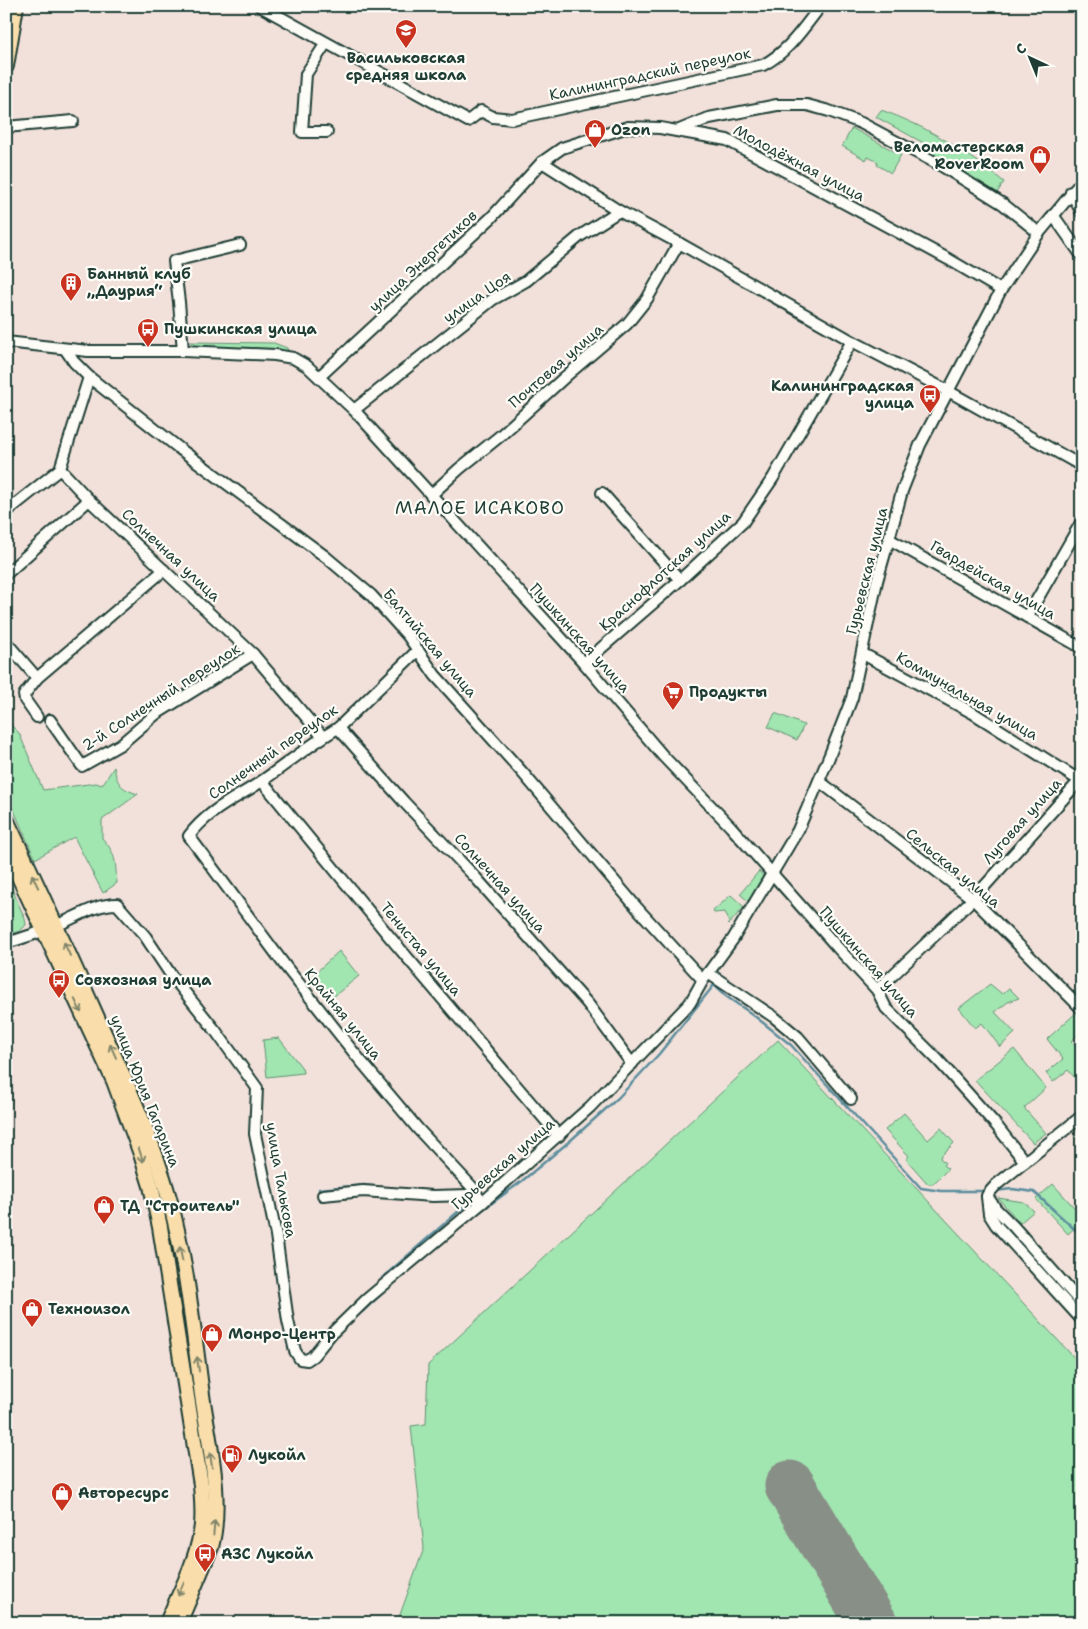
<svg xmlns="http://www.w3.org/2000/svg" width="1088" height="1629" viewBox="0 0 1088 1629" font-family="'Shantell Sans',sans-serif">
	<rect width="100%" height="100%" fill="#f2e1da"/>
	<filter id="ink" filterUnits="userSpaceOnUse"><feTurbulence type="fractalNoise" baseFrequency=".02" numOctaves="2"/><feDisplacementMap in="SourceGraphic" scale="10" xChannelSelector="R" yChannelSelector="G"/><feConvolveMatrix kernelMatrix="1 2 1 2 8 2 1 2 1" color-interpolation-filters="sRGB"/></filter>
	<g filter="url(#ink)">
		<!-- green -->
		<g fill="#a1e5b0" stroke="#609172">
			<path d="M881 110C926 126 967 151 1004 182L997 193 926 152 929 146 876 117Z"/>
			<polygon points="852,128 901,155 891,173 877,165 878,162 868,157 866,160 842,146"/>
			<polygon points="191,342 274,343 287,348 288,350 287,352 191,346"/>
			<polygon points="775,713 804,725 797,740 768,727"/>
			<path d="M6 720 19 733 43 790 96 783 102 785 114 767C117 784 121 789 138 794L102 820V838C117 854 115 862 117 883L103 893 74 837 35 859 6 792Z"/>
			<polygon points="759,871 764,877 749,902 740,894"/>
			<polygon points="6,875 25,919 26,925 20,931 6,935"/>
			<polygon points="731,895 744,907 728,925 729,921 725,912 714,913 713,911"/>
			<polygon points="339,951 359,976 328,1001 310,978"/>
			<polygon points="990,984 1002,994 1009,988 1019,998 1008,1002 995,1012 1015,1033 1000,1047 982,1023 975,1028 959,1008"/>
			<polygon points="1077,1012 1082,1016 1082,1032 1071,1041 1082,1053 1082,1086 1068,1070 1053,1082 1046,1073 1063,1059 1047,1039"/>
			<polygon points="279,1038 302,1068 303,1073 267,1077 263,1040"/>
			<polygon points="778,1040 1082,1366 1082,1623 880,1623 795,1480 783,1487 864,1623 397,1623 424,1548 411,1426 426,1424 428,1365"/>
			<polygon points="1014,1049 1046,1088 1024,1108 1046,1133 1033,1143 975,1080"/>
			<polygon points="904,1113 928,1140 941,1128 954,1143 941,1156 940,1158 945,1163 943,1165 948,1169 933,1184 928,1184 906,1159 909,1156 885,1130"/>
			<polygon points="1053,1184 1082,1216 1082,1221 1068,1234 1036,1199"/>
			<polygon points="998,1198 1024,1202 1034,1211 1020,1223"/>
		</g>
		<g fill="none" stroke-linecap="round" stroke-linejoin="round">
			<!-- stream -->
			<g stroke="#5b8d9d" stroke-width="2.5">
				<polyline points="319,1189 364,1185 397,1189"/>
				<polyline points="995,1191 1012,1189 1034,1192 1082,1236"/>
				<polyline points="473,1217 522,1181 571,1140 618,1098 659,1054 714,985 727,997 752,1014 791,1045 921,1188 941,1191 987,1191"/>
				<polyline points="382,1278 467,1204 455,1200"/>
				<polyline points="362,1312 390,1286"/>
			</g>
			<!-- runway -->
			<polyline stroke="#888f87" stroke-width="51" points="790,1486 872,1623"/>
			<!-- minor casing -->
			<g stroke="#1f3d34" stroke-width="14">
				<g id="minor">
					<path d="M260 6 468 121 481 111 493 117 512 119 763 65C786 53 800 33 816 12L813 6"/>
					<polyline points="326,43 306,74 302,132 327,132"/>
					<polyline points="6,127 73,121"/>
					<polyline points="677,131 709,118 777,105 807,105 829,111 861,123 942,166 1003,204 1039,233"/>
					<polyline points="542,162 619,211 679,243 852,341 948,391 1082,466"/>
					<polyline points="1071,192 1082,213"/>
					<polyline points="1053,215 1082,256"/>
					<polyline points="6,342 88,351 183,351 275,355 293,358 307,366 354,410 584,663 663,756 731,827 837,947 877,990 886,1008 938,1060 996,1125 1025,1162"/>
					<polyline points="183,351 179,302 174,261 240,245"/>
					<polyline points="89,377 60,469 89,500 253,654 323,737"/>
					<polyline points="319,377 491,218 542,162 562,148 628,127 660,128 727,140 948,259 1001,290"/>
					<polyline points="354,410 492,300 526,281 580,236 619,211"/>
					<polyline points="602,493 680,580"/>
					<polyline points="431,495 459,469 500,436 566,376 627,324 647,299 679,243"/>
					<polyline points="6,512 60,469"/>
					<polyline points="889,539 1082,648"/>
					<polyline points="6,574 89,500"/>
					<polyline points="1027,617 1082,521"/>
					<polyline points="6,642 37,678"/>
					<path d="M418 650 338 728C312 743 288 763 262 781 237 798 208 810 189 836L286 967 355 1054 418 1129 472 1187 482 1203"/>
					<polyline points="863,654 973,713 1082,782"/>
					<polyline points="584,663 680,580 743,522 773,478 852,341"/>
					<polyline points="37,717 25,700 24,695 37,678 164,570"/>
					<polyline points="50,720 82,766 121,744 156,714 253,654"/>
					<polyline points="338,728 404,802 476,878 588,1004 632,1064"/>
					<polyline points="262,781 389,936 559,1136"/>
					<polyline points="819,781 973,899 1082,1009"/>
					<path d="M6 943C24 938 41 932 58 925 77 917 95 904 117 904L145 936 171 975 215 1030 257 1088 255 1134 276 1235 288 1321 295 1351 300 1359 307 1360 313 1356 330 1335 367 1299 482 1203 590 1107 690 1003 703 980 638 909 522 772 435 675 408 636 371 595 326 557 180 449 89 377 74 362 65 349"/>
					<polyline points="708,973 774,1017 798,1037 851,1099"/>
					<polyline points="703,980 733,939 798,830 829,757 852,698 877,581 889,539 902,491 920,445 1001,290 1039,233 1082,181"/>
					<polyline points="877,990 973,899 1082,778"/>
					<polyline points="1082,1116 996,1185 988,1194 987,1196 996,1209 1014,1227 1082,1304"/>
					<polyline points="323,1195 363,1191 433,1196 469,1195 479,1201"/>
					<polyline points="987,1197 989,1214 996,1225 1082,1320"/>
				</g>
			</g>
			<!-- major casing -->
			<g stroke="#1f3d34" stroke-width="18">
				<g id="major">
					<polyline points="6,66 16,6"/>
					<path d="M6 819C38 887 69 954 99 1022 125 1080 152 1137 169 1198 187 1262 193 1329 202 1395 209 1443 223 1500 211 1547L179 1623"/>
					<path d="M6 849 114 1081 141 1154 151 1186 160 1227 201 1485C202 1500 204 1517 201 1532 196 1563 179 1594 167 1623"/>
				</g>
			</g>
			<!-- minor -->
			<use href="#minor" stroke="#fdfcf7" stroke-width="10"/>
			<!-- major -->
			<use href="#major" stroke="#f9deab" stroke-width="14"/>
		</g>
		<!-- one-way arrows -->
		<defs><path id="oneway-shaft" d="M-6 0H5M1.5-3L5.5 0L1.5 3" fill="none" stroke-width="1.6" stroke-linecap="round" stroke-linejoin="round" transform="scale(1.25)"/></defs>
		<g stroke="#81856a">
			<use href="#oneway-shaft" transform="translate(35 881) rotate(-115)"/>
			<use href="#oneway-shaft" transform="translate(67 949) rotate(-114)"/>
			<use href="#oneway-shaft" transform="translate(78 1006) rotate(65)"/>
			<use href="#oneway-shaft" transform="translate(113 1051) rotate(-114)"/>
			<use href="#oneway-shaft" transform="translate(141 1155) rotate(72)"/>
			<use href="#oneway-shaft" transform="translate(181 1254) rotate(-101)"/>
			<use href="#oneway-shaft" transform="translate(198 1364) rotate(-98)"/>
			<use href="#oneway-shaft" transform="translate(211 1460) rotate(-98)"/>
			<use href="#oneway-shaft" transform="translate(214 1528) rotate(-85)"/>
			<use href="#oneway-shaft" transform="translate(181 1589) rotate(113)"/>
		</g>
	</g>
	<!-- icons -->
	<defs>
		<g id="school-pin" transform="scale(1.125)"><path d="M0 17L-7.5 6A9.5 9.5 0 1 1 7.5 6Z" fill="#c8321e" stroke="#fdfcf7"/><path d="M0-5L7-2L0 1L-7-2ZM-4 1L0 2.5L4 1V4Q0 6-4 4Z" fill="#fff"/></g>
		<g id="shop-pin" transform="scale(1.125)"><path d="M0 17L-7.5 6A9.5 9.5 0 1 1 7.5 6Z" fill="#c8321e" stroke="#fdfcf7"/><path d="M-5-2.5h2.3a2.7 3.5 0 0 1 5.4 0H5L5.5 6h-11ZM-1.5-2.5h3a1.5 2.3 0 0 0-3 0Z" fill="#fff"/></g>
		<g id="building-pin" transform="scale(1.125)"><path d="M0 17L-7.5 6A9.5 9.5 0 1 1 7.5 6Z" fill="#c8321e" stroke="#fdfcf7"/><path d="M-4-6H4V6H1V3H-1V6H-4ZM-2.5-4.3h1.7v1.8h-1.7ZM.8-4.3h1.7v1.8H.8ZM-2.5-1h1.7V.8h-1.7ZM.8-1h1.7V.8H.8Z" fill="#fff"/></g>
		<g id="bus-pin" transform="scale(1.125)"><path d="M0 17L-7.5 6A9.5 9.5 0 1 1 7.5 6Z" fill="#c8321e" stroke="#fdfcf7"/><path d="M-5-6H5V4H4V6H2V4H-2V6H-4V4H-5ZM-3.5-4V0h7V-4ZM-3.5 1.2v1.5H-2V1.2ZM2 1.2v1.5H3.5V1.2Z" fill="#fff"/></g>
		<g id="supermarket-pin" transform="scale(1.125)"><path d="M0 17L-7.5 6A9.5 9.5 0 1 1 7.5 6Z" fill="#c8321e" stroke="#fdfcf7"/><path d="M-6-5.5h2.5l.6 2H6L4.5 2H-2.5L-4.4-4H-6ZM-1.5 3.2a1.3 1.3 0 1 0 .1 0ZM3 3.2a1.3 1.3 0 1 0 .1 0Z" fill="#fff"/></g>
		<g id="fuel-pin" transform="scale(1.125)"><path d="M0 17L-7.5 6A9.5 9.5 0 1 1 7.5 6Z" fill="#c8321e" stroke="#fdfcf7"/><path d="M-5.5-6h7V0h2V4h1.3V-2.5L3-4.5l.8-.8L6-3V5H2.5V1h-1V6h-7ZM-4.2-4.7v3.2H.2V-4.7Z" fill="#fff"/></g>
	</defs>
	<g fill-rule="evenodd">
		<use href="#school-pin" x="406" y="30"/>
		<use href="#shop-pin" x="595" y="130"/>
		<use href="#shop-pin" x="1040" y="156"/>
		<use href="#building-pin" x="71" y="283"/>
		<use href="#bus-pin" x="148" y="329"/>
		<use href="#bus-pin" x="930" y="395"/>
		<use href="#supermarket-pin" x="673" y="692"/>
		<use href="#bus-pin" x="59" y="980"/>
		<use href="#shop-pin" x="104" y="1206"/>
		<use href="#shop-pin" x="32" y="1309"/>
		<use href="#shop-pin" x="212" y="1334"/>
		<use href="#fuel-pin" x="232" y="1455"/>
		<use href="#shop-pin" x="62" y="1493"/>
		<use href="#bus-pin" x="205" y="1554"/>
	</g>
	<g text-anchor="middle" stroke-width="4.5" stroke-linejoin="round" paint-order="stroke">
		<!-- poi labels -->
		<g font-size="15" font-weight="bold" fill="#1f3d34" stroke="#fdfcf7" text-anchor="start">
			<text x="406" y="63" text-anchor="middle">Васильковская<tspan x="406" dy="17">средняя школа</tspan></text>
			<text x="611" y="135">Ozon</text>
			<text x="1024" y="152" text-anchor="end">Веломастерская<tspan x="1024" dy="17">RoverRoom</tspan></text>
			<text x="87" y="279">Банный клуб<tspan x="87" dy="17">„Даурия“</tspan></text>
			<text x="164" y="334">Пушкинская улица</text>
			<text x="914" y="391" text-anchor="end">Калининградская<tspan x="914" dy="17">улица</tspan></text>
			<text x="689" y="697">Продукты</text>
			<text x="75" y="985">Совхозная улица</text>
			<text x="120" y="1211">ТД "Строитель"</text>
			<text x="48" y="1314">Техноизол</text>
			<text x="228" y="1339">Монро-Центр</text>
			<text x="248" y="1460">Лукойл</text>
			<text x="78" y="1498">Авторесурс</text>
			<text x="221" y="1559">АЗС Лукойл</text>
		</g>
		<!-- street labels -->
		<g font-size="15" fill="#1f3d34" stroke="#fdfcf7">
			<text transform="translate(650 74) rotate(-12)" y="5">Калининградский переулок</text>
			<text transform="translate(799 163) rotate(28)" y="5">Молодёжная улица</text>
			<text transform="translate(423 261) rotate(-43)" y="5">улица Энергетиков</text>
			<text transform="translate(477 297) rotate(-35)" y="5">улица Цоя</text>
			<text transform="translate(556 366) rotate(-41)" y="5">Почтовая улица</text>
			<text transform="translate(171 555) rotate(43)" y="5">Солнечная улица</text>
			<text transform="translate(665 571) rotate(-42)" y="5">Краснофлотская улица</text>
			<text transform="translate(867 571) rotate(-76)" y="5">Гурьевская улица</text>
			<text transform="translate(993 580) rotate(30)" y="5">Гвардейская улица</text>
			<text transform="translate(580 638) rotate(48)" y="5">Пушкинская улица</text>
			<text transform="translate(430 643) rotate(50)" y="5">Балтийская улица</text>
			<text transform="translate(967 696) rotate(30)" y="5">Коммунальная улица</text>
			<text transform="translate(161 697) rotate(-33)" y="5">2-й Солнечный переулок</text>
			<text transform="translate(273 752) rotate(-35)" y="5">Солнечный переулок</text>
			<text transform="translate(1022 821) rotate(-48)" y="5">Луговая улица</text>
			<text transform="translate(953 868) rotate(39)" y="5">Сельская улица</text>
			<text transform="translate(500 883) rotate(48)" y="5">Солнечная улица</text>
			<text transform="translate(421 949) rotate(50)" y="5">Тенистая улица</text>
			<text transform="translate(869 962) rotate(49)" y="5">Пушкинская улица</text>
			<text transform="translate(343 1014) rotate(51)" y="5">Крайняя улица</text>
			<text transform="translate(145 1091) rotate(68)" y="5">улица Юрия Гагарина</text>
			<text transform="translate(503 1164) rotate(-41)" y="5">Гурьевская улица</text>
			<text transform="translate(281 1180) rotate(80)" y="5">улица Талькова</text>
		</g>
		<!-- quarter labels -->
		<g font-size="18" letter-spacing="1" fill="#1f3d34" stroke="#fdfcf7">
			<text x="480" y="514">МАЛОЕ ИСАКОВО</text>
		</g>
	</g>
	<!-- margin -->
	<rect width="1088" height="1629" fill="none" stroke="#fdfcf7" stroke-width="25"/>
	<rect x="12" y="12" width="1063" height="1604" fill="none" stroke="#1f3d34" stroke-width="2" filter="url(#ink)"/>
	<!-- north arrow -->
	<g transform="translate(1030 58) rotate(316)" stroke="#fdfcf7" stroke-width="4" paint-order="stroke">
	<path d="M0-4L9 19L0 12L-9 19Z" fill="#1f3d34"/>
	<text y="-8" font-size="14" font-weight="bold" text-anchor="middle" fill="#1f3d34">С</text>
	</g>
</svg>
